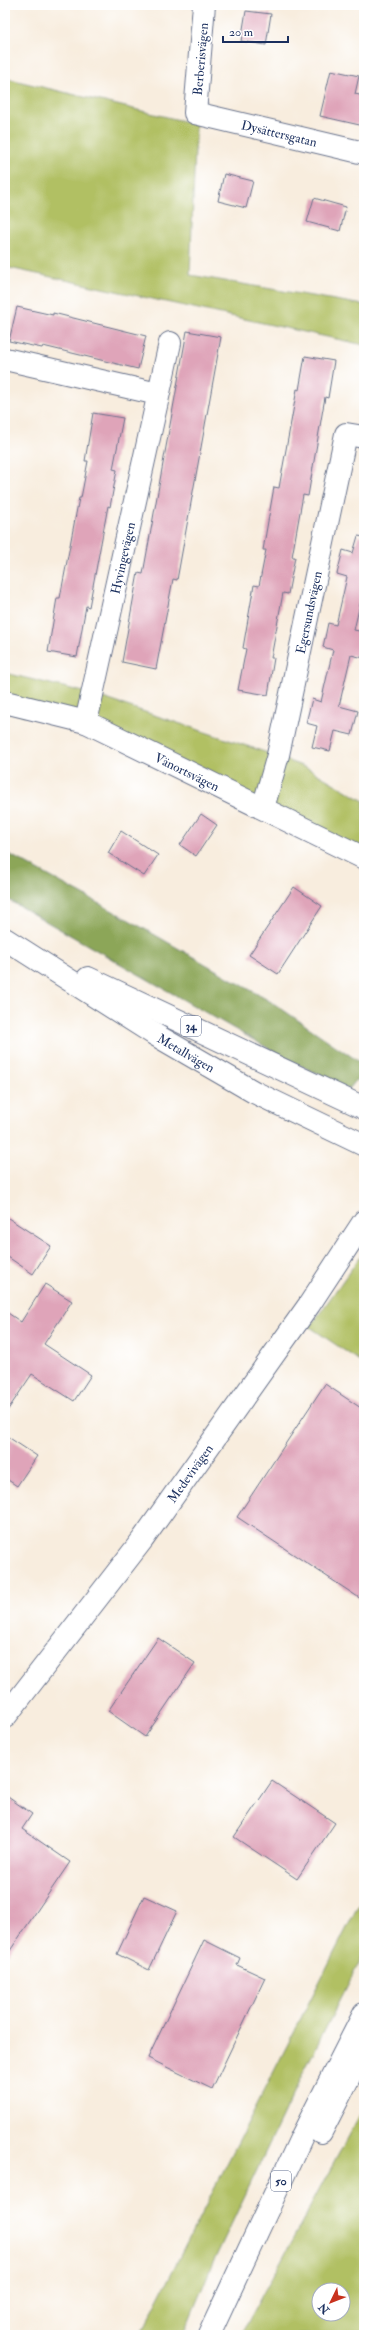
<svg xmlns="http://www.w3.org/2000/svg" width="369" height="2340" viewBox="0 0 369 2340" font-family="'IM FELL Double Pica',serif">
	<rect width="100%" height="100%" fill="#fff"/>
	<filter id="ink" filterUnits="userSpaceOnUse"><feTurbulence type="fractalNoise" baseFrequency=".025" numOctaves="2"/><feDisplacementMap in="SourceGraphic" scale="8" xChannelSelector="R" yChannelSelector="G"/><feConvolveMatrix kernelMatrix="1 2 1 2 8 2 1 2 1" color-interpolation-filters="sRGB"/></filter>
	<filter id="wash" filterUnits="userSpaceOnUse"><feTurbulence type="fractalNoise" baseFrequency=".012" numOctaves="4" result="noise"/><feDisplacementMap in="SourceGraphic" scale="16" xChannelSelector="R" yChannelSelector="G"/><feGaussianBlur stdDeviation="0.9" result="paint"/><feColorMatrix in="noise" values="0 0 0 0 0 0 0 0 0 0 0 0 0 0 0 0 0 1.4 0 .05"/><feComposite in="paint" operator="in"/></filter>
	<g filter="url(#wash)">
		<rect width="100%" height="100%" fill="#f8edde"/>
		<!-- green -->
		<g fill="#b1c063" stroke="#667860" fill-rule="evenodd">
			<polygon points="5,78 196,124 190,275 364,305 364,345 5,267"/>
			<polygon points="5,673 88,693 271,754 309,769 364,801 364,861 81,728 5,711"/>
			<polygon points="364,1251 364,1364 310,1327"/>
			<polygon points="364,1894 364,1953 300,2079 212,2265 183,2335 140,2335"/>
			<path d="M364 2107V2329L361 2335H241ZM319 2290H343V2314H319Z"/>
		</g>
		<!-- forest -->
		<polygon fill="#8ca659" stroke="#546a5c" points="5,852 124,917 273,1003 364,1065 364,1071 349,1089 287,1059 5,898"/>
		<g id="blocks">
			<!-- building -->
			<g fill="#dfa4b9">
				<polygon points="246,11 271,14 266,45 241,41"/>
				<polygon points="331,70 359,76 355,94 364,96 364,126 320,116"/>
				<polygon points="224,174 253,181 246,208 218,201"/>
				<polygon points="314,198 346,207 340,231 307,222"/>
				<polygon points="17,307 53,315 53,313 146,336 138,369 43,346 42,348 9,341"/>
				<polygon points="187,331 221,337 177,580 173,579 156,669 122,662 138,573 143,574"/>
				<polygon points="305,356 334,361 328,398 325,397 308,496 303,495 292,557 295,557 288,594 283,593 271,658 274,658 268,695 238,690 246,649 243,648 254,585 259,586 266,550 263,550 274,487 279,488 297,389 299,390"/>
				<polygon points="93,413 123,418 113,469 117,470 110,507 108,506 89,607 86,606 77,657 48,652 57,598 60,598 79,498 81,498 88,461 85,461"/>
				<polygon points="358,536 364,537 364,587 354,630 364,632 364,658 351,655 339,706 358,711 352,735 335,731 330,751 312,747 317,726 306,723 312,699 321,702 333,650 323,647 328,623 336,625 347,577 337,574 343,550 353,553"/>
				<polygon points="201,814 217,825 196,856 180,845"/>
				<polygon points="121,831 158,855 144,876 108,853"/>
				<polygon points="294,887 322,906 278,974 249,955"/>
				<polygon points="5,1216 51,1246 33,1274 5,1255"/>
				<polygon points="45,1284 72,1301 44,1344 91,1375 74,1401 32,1374 5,1414 5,1311 21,1322"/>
				<polygon points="325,1384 364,1410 364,1601 237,1517"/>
				<polygon points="5,1435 37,1456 17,1486 5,1478"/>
				<polygon points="158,1638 195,1663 145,1737 108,1711"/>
				<polygon points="272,1781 335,1823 297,1879 234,1837"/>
				<polygon points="5,1795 32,1814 22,1829 70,1862 5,1958"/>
				<polygon points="144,1896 177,1911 149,1970 117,1954"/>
				<polygon points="204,1940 240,1958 237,1965 265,1978 212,2089 148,2058"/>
			</g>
		</g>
	</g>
	<g filter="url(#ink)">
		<use href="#blocks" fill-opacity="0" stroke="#68728b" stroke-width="1"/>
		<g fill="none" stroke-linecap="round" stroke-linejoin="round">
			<!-- minor casing -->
			<g stroke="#68728b" stroke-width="24">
				<g id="minor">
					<path id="s1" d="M204 5 195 113 364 153"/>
					<polyline points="5,359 158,394"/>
					<path id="s2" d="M5 702 86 722 364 858"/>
					<path id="s3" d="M86 722 170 343"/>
					<path id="s4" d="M263 808 278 755 346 434 364 437"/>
					<path id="s5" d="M5 1717 143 1539 309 1305 364 1221"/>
				</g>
			</g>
			<!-- primary casing -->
			<g stroke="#68728b" stroke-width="24">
				<g id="primary">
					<path id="s6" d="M5 939 154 1034 254 1092 364 1145"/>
					<polyline points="88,978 364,1108"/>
				</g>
			</g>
			<!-- trunk casing -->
			<g stroke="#68728b" stroke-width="24">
				<g id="trunk">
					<polyline points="321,2132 364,2048"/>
					<polyline points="209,2335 302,2136 364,2014"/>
				</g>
			</g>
			<!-- minor -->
			<use href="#minor" stroke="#fff" stroke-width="22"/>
			<!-- primary -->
			<use href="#primary" stroke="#fff" stroke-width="22"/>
			<!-- trunk -->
			<use href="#trunk" stroke="#fff" stroke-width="22"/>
		</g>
	</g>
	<g text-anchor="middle" stroke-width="3.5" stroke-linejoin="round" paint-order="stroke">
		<!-- shield labels -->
		<g fill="#fff" stroke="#5f6d8e" stroke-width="1">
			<rect x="181" y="1016" width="20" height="20" rx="3"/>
			<rect x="271" y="2171" width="20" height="20" rx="3"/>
		</g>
		<g font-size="12" font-weight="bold" fill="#1b2f5e">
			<text x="191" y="1030">34</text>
			<text x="281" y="2185">50</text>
		</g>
		<!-- street labels -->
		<g font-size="13" fill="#1b2f5e" stroke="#fff">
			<text transform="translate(200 59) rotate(-85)" y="5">Berberisvägen</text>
			<text dy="5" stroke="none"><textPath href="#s1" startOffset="195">Dysättersgatan</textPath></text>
			<text dy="5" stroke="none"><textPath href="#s3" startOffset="168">Hyvingevägen</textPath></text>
			<text dy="5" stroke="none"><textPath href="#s4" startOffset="201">Egersundsvägen</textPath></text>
			<text dy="5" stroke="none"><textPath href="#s2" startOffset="196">Vänortsvägen</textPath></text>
			<text dy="5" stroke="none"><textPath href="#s6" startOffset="214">Metallvägen</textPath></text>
			<text dy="5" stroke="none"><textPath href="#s5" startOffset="306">Medevivägen</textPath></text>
		</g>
	</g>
	<!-- margin -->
	<rect width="369" height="2340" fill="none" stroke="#fff" stroke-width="20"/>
	<!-- north arrow -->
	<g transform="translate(331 2302) rotate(227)"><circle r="19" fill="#ffffff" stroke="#a4acbf"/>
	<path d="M0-3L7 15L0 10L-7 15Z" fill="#c8321e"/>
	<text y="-6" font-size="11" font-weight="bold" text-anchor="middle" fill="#1b2f5e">N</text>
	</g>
	<!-- scale -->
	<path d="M223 36v6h65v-6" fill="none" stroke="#1b2f5e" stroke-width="2"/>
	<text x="229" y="36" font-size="12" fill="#1b2f5e" stroke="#ffffff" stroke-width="3" paint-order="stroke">20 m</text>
</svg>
